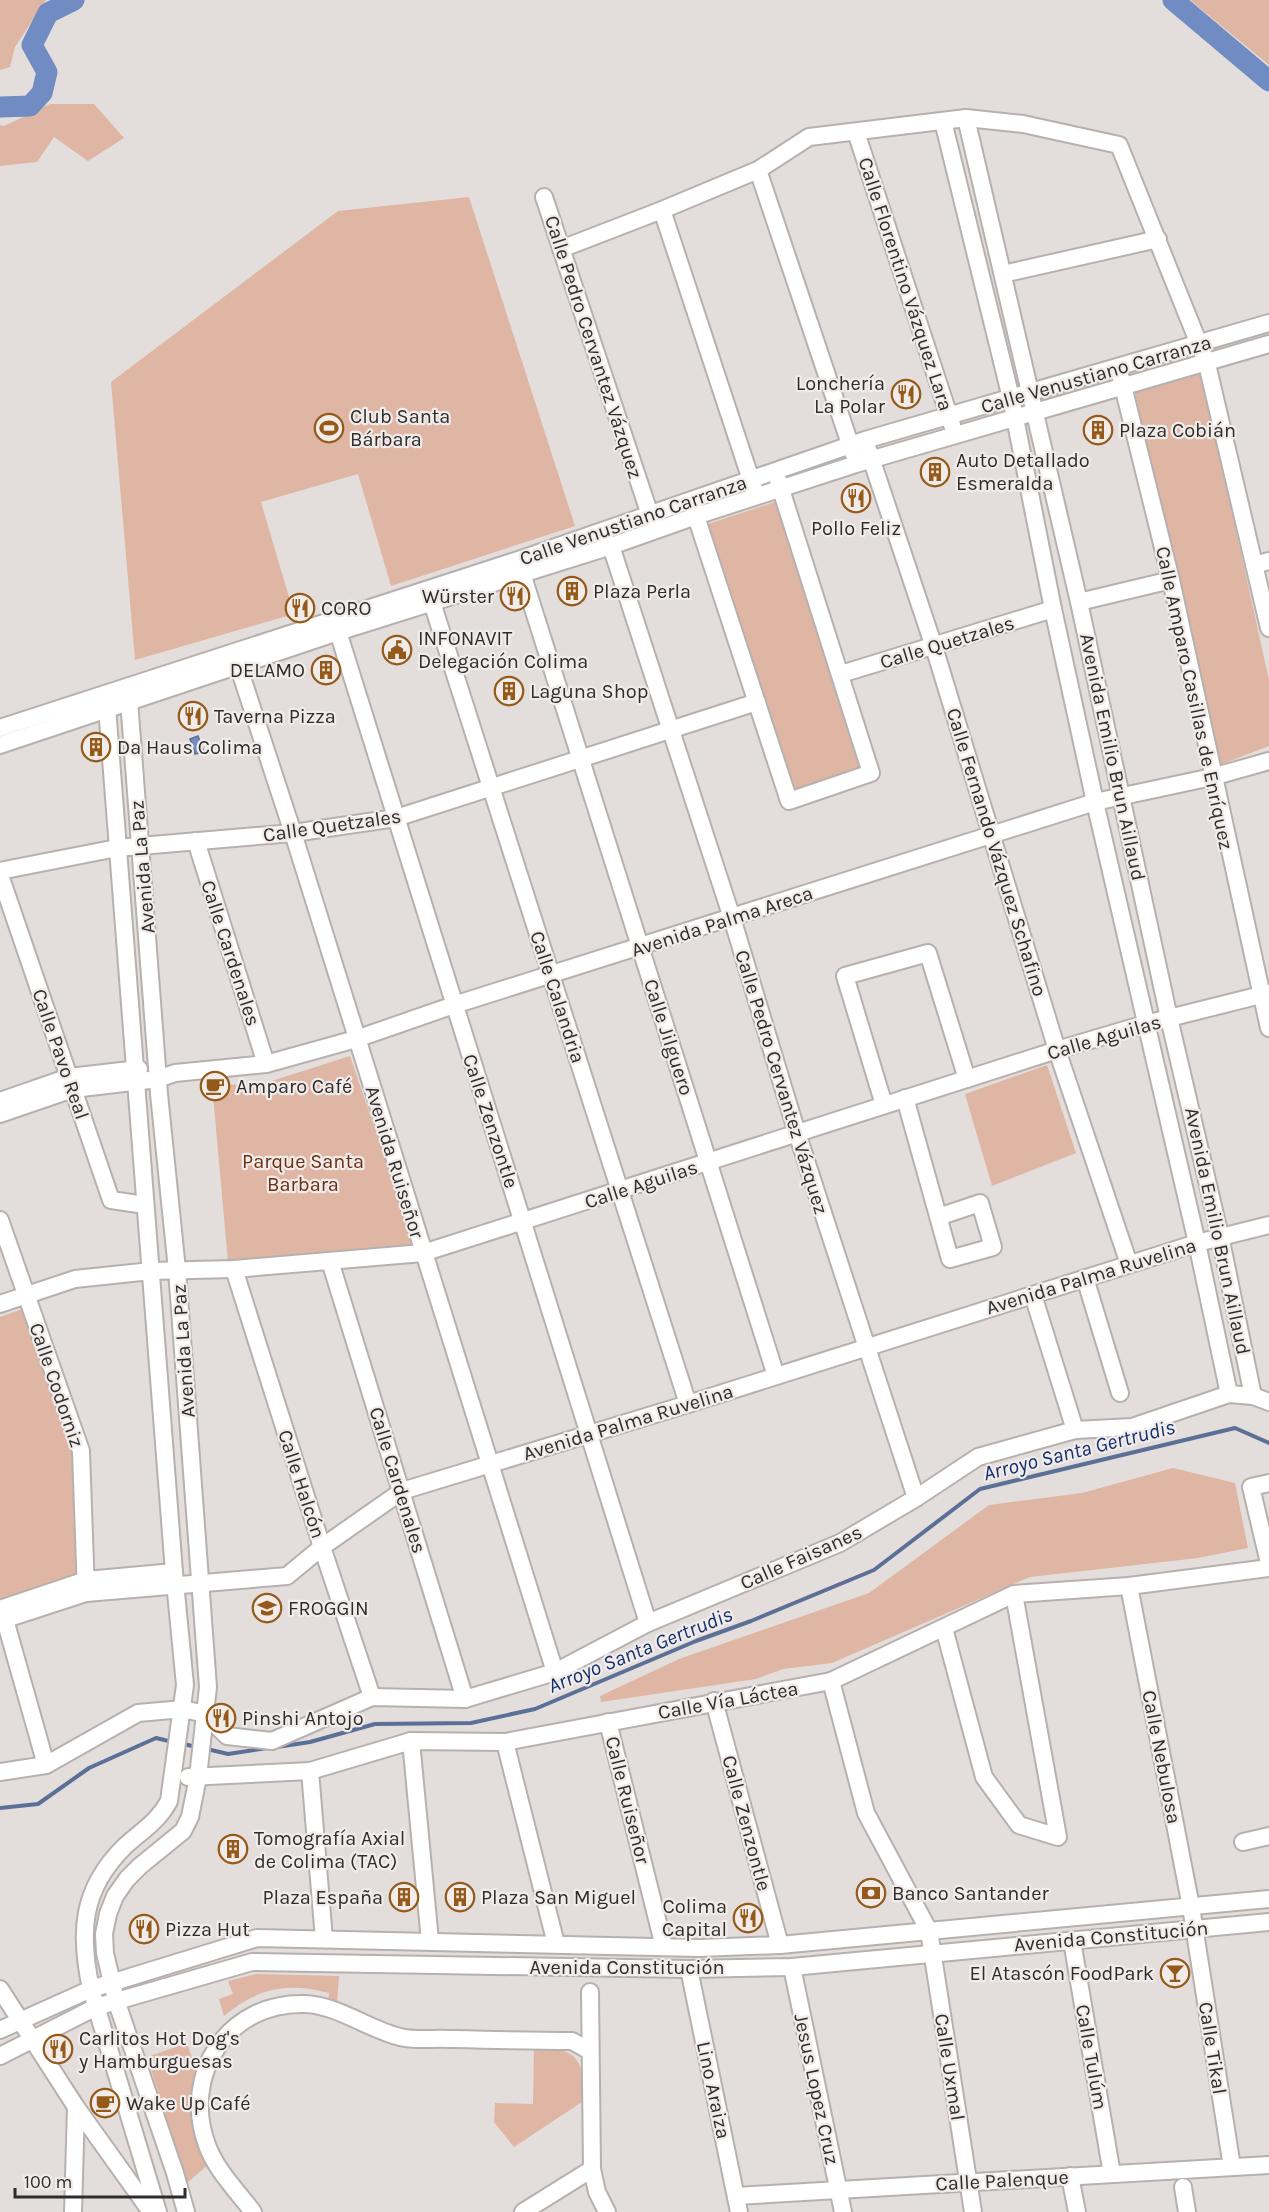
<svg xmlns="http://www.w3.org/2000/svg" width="1269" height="2212" viewBox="0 0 1269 2212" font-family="Karla,sans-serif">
	<rect width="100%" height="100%" fill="#e3dedc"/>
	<!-- green -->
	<g fill="#dfb5a3">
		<polygon points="0,0 46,0 15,47 10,67 0,70"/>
		<polygon points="1190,0 1269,0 1269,65"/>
		<polygon points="50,104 94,104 124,138 88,161 54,137 37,162 0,166 0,125 4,126"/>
		<polygon points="469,197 575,526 391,586 358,474 261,502 294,614 135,660 111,382 338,211"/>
		<polygon points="1201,372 1269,680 1269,746 1217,766 1135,393"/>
		<polygon points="778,501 865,770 792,793 705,525"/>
		<polygon points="350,1056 415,1247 228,1262 212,1084 259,1085"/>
		<polygon points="1047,1065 1076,1153 992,1186 965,1094"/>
		<polygon points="25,1308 72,1448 77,1578 0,1604 0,1317"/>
		<polygon points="1173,1468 1235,1483 1248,1548 1198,1558 1030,1577 832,1663 783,1669 756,1679 601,1702 600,1696 679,1659 869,1593 989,1505 1082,1493"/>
		<path d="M256 1974 339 1976 337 2005 328 2002 329 1993C287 1982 257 1988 224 2016L219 1999 233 1994 228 1981Z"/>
		<polygon points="187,2043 197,2073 192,2092 209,2164 187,2183 147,2057"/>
		<path d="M534 2047C579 2050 582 2056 585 2100L514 2147 494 2122 495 2103 533 2104Z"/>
	</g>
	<!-- water -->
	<polygon fill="#708cc3" stroke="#5c6f96" stroke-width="1.5" points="198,736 204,752 195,754 190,739"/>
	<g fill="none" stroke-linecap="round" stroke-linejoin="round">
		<!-- stream -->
		<g stroke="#5c6f96" stroke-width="4">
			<polyline points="180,1743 196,1747"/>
			<polyline points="277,1747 310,1742 375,1724 471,1723 535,1709 696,1641 751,1621 874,1570 980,1489 1235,1428 1269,1443"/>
			<polyline points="207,1749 228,1754 267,1748"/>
			<polyline points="0,1808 38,1804 89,1768 156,1738 173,1742"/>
		</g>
		<!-- river -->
		<g stroke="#708cc3" stroke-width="21">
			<polyline points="1173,0 1269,81"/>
			<polyline points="0,107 30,106 42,93 47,72 32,45 48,13 74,0"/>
		</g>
		<!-- minor casing -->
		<g stroke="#b6b1af" stroke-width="20">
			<g id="minor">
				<polyline points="966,118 1079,602 1169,1018 1220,1236 1253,1396"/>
				<polyline points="943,121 1011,398 1053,609 1095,802 1197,1243 1229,1394"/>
				<polyline points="856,132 952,425"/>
				<polyline points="758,170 853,453"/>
				<polyline points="544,197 653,524"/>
				<polyline points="662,210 754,489"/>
				<polyline points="561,249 662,210 758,170 809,137 966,118 1023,124 1119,145 1207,364 1269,628"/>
				<polyline points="1003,274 1158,239"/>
				<polyline points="1121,378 1171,580 1269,1028"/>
				<polyline points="868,449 934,647 1057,1050 1129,1264"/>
				<polyline points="693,507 789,801 871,773 778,480"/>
				<polyline points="603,538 611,546 732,918 797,1133 916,1498"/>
				<polyline points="519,564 776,1376"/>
				<polyline points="1254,565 1269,561"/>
				<polyline points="429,593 688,1404"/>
				<polyline points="1079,602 1171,580"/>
				<polyline points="335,622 648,1623"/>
				<polyline points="235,656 293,833 555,1672"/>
				<polyline points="841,674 1053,609"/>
				<polyline points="128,687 159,1094 177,1270 208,1687 198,1777 190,1817 183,1831 140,1866 127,1879 115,1896 108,1914 104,1934 105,1953 116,2000 175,2173 186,2212"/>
				<path d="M106 694 174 1572 185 1685 169 1801C158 1822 140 1832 124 1847 81 1890 79 1933 91 1989L158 2212"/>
				<polyline points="0,728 518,560 865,440 1269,323"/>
				<polyline points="0,745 338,632 611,546 696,516 856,464 1269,344"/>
				<polyline points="196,841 266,1064"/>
				<polyline points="0,871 117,848 293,833 396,818 757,702"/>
				<polyline points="0,875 111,1200 145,1205"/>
				<polyline points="905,1098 950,1259 993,1247 980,1203 938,1217"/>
				<polyline points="0,1101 69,1077 139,1069"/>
				<polyline points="884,1105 845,976 928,953 967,1079"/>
				<polyline points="0,1114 73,1089 158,1079 175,1073 266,1064 356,1039 454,1005 1095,802 1212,777 1269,761"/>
				<polyline points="0,1220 81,1451 86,1593"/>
				<polyline points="330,1261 465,1699"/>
				<polyline points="234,1269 322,1547 372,1697"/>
				<polyline points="1085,1278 1120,1393"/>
				<polyline points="1033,1295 1075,1430"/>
				<polyline points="0,1304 75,1279 151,1271 234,1269 423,1253 1057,1050 1145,1024 1269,993"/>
				<polyline points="1269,1483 1251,1487 1269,1563"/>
				<polyline points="1129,1586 1191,1907 1232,2167"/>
				<polyline points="0,1609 86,1580 174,1572"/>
				<polyline points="2,1609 46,1765"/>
				<polyline points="0,1621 86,1593 287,1576 322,1547 402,1491 688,1404 1197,1243 1269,1225"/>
				<polyline points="944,1628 984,1777 1019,1825 1058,1837 1014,1594"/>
				<polyline points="831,1681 866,1813 929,1931 973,2212"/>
				<polyline points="714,1701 780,1945"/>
				<polyline points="608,1722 664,1947"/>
				<polyline points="411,1741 430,1941"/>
				<polyline points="505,1742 556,1944"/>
				<polyline points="310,1771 324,1939"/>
				<polyline points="0,1772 46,1765 138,1713 183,1709 205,1714 227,1736 272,1741 372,1697 465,1699 555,1672 648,1623 840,1543 916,1498 978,1457 1075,1430 1132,1427 1229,1394 1253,1396 1269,1402"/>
				<polyline points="188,1777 310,1771 411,1741 505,1742 831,1681 1014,1594 1129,1586 1269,1568"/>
				<polyline points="1243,1842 1269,1836"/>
				<polyline points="1072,1941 1112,2174"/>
				<polyline points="792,1967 843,2212"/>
				<polyline points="689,1969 739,2212"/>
				<polyline points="0,1989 76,2107 151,2212"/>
				<polyline points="590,1992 592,2169 597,2192 607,2212"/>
				<polyline points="0,2030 91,1989 257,1938 699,1948 780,1945 1269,1899"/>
				<polyline points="0,2056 96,2007 252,1962 689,1969 792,1967 1269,1922"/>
				<polyline points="1070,2176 1077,2212"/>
				<polyline points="1183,2187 1187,2212"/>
				<polyline points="736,2196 1269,2165"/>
				<polyline points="73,2212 76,2107"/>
				<path d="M253 2212C237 2191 216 2170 207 2145 181 2074 228 2001 306 2004 339 2006 368 2029 400 2037 415 2041 434 2038 450 2039 491 2040 531 2041 572 2041L590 2051"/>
				<polyline points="523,2212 592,2169"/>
			</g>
		</g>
		<!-- minor -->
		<use href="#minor" stroke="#fff" stroke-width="16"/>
	</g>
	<!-- icons -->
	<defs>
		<g id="restaurant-ring" transform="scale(1.5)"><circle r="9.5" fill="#f1ebe9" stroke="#955a1a" stroke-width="1.5"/><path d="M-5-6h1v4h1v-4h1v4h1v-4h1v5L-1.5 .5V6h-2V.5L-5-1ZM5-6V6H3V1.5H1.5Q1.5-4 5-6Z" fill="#955a1a"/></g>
		<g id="stadium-ring" transform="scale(1.5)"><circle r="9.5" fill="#f1ebe9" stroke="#955a1a" stroke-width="1.5"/><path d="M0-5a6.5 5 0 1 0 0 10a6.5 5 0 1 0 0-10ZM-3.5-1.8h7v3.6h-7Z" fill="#955a1a"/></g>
		<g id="building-ring" transform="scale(1.5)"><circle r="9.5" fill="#f1ebe9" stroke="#955a1a" stroke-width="1.5"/><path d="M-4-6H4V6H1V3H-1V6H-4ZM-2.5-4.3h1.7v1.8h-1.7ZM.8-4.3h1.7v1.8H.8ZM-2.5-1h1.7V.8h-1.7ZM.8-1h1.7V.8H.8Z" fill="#955a1a"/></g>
		<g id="civic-ring" transform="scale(1.5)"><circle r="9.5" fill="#f1ebe9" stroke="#955a1a" stroke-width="1.5"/><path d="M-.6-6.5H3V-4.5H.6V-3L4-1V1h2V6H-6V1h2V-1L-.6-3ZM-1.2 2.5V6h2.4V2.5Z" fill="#955a1a"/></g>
		<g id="cafe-ring" transform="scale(1.5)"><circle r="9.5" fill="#f1ebe9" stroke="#955a1a" stroke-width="1.5"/><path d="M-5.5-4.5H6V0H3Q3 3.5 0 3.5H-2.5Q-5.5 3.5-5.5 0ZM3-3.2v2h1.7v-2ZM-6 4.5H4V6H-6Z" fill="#955a1a"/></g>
		<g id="school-ring" transform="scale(1.5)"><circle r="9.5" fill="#f1ebe9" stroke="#955a1a" stroke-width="1.5"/><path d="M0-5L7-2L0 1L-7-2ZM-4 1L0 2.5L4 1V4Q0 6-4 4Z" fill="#955a1a"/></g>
		<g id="bank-ring" transform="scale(1.5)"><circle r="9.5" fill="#f1ebe9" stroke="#955a1a" stroke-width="1.5"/><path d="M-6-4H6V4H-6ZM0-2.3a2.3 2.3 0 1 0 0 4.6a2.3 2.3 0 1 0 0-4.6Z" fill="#955a1a"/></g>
		<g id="bar-ring" transform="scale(1.5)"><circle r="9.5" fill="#f1ebe9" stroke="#955a1a" stroke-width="1.5"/><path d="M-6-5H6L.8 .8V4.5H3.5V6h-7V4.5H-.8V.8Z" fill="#955a1a"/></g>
	</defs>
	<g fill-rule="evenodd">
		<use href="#restaurant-ring" x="906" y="394"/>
		<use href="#stadium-ring" x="329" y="428"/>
		<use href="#building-ring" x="1098" y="430"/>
		<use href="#building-ring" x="935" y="472"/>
		<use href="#restaurant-ring" x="856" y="498"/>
		<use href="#building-ring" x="572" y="591"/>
		<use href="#restaurant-ring" x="515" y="596"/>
		<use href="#restaurant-ring" x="300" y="608"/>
		<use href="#civic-ring" x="397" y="650"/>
		<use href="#building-ring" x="326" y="670"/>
		<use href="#building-ring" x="509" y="691"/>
		<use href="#restaurant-ring" x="193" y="716"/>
		<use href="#building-ring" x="96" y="747"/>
		<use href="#cafe-ring" x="215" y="1086"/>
		<use href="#school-ring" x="267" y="1608"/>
		<use href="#restaurant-ring" x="221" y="1718"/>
		<use href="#building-ring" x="233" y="1849"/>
		<use href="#bank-ring" x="871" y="1893"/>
		<use href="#building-ring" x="404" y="1897"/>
		<use href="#building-ring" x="460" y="1897"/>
		<use href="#restaurant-ring" x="748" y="1918"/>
		<use href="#restaurant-ring" x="144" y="1929"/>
		<use href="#bar-ring" x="1175" y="1973"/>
		<use href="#restaurant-ring" x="58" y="2049"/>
		<use href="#cafe-ring" x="105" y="2103"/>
	</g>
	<g text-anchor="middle" stroke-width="4.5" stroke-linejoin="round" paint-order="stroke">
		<!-- street labels -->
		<g font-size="20" fill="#2e2c2c" stroke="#f1ebe9">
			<text transform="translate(906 284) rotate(72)" y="7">Calle Florentino Vázquez Lara</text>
			<text transform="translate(594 347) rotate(72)" y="7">Calle Pedro Cervantez Vázquez</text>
			<text transform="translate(1096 374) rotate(-16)" y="7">Calle Venustiano Carranza</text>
			<text transform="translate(633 520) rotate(-19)" y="7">Calle Venustiano Carranza</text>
			<text transform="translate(947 642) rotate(-17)" y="7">Calle Quetzales</text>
			<text transform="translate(1195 698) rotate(78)" y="7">Calle Amparo Casillas de Enríquez</text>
			<text transform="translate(1113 757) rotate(78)" y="7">Avenida Emilio Brun Aillaud</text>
			<text transform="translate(332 825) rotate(-8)" y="7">Calle Quetzales</text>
			<text transform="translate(997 852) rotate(73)" y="7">Calle Fernando Vázquez Schafino</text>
			<text transform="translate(142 867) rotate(-95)" y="7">Avenida La Paz</text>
			<text transform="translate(722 921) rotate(-18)" y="7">Avenida Palma Areca</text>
			<text transform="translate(231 953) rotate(72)" y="7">Calle Cardenales</text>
			<text transform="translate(558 997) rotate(72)" y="7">Calle Calandria</text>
			<text transform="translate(669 1037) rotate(72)" y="7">Calle Jilguero</text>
			<text transform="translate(1104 1037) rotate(-16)" y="7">Calle Aguilas</text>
			<text transform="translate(61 1054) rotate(71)" y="7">Calle Pavo Real</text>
			<text transform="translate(782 1082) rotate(73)" y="7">Calle Pedro Cervantez Vázquez</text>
			<text transform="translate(491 1121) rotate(72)" y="7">Calle Zenzontle</text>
			<text transform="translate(395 1162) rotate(73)" y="7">Avenida Ruiseñor</text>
			<text transform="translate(641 1184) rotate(-18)" y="7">Calle Aguilas</text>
			<text transform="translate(1218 1231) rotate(78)" y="7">Avenida Emilio Brun Aillaud</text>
			<text transform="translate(1091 1276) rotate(-17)" y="7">Avenida Palma Ruvelina</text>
			<text transform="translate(183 1351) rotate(-94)" y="7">Avenida La Paz</text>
			<text transform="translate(57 1385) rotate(71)" y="7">Calle Codorniz</text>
			<text transform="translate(628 1422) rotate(-17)" y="7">Avenida Palma Ruvelina</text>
			<text transform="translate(398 1480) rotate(73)" y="7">Calle Cardenales</text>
			<text transform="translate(302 1484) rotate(72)" y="7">Calle Halcón</text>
			<text transform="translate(801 1557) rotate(-24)" y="7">Calle Faisanes</text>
			<text transform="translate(728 1700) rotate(-10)" y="7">Calle Vía Láctea</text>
			<text transform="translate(1162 1757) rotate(79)" y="7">Calle Nebulosa</text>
			<text transform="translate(628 1800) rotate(76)" y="7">Calle Ruiseñor</text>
			<text transform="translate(747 1823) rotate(75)" y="7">Calle Zenzontle</text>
			<text transform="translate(1111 1936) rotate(-5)" y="7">Avenida Constitución</text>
			<text x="627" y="1974">Avenida Constitución</text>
			<text transform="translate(1213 2048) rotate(81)" y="7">Calle Tikal</text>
			<text transform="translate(1092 2057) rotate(80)" y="7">Calle Tulúm</text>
			<text transform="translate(950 2067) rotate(81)" y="7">Calle Uxmal</text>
			<text transform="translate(817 2089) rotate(78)" y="7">Jesus Lopez Cruz</text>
			<text transform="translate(714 2090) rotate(78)" y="7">Lino Araiza</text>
			<text transform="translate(1002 2180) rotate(-3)" y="7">Calle Palenque</text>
		</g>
		<!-- poi labels -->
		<g font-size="20" fill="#2e2c2c" stroke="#f1ebe9" text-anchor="start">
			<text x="885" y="390" text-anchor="end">Lonchería<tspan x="885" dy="23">La Polar</tspan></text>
			<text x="350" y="423">Club Santa<tspan x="350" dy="23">Bárbara</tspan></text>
			<text x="1119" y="437">Plaza Cobián</text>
			<text x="956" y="467">Auto Detallado<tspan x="956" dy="23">Esmeralda</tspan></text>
			<text x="856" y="535" text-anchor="middle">Pollo Feliz</text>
			<text x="593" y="598">Plaza Perla</text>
			<text x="494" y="603" text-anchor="end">Würster</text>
			<text x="321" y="615">CORO</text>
			<text x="418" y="645">INFONAVIT<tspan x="418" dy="23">Delegación Colima</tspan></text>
			<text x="305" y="677" text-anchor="end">DELAMO</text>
			<text x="530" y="698">Laguna Shop</text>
			<text x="214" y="723">Taverna Pizza</text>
			<text x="117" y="754">Da Haus Colima</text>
			<text x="236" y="1093">Amparo Café</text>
			<text x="288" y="1615">FROGGIN</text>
			<text x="242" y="1725">Pinshi Antojo</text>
			<text x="254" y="1845">Tomografía Axial<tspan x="254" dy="23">de Colima (TAC)</tspan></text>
			<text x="892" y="1900">Banco Santander</text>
			<text x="383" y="1904" text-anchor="end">Plaza España</text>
			<text x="481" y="1904">Plaza San Miguel</text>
			<text x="727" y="1913" text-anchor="end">Colima<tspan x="727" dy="23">Capital</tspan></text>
			<text x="165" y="1936">Pizza Hut</text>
			<text x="1154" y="1980" text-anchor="end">El Atascón FoodPark</text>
			<text x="79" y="2045">Carlitos Hot Dog's<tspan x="79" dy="23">y Hamburguesas</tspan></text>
			<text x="126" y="2110">Wake Up Café</text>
		</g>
		<!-- park labels -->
		<g font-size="20" fill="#6a2e10" stroke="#f1ebe9">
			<text x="303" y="1168">Parque Santa<tspan x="303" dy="23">Barbara</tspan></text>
		</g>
		<!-- water labels -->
		<g font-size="21" font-style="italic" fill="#122f71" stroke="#f1ebe9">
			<text transform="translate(1079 1450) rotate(-14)" y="7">Arroyo Santa Gertrudis</text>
			<text transform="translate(640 1650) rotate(-22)" y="7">Arroyo Santa Gertrudis</text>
		</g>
	</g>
	<!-- scale -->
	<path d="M15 2188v9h170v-9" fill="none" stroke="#2e2c2c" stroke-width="3"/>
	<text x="24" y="2188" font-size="18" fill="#2e2c2c" stroke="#f1ebe9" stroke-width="4.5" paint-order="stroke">100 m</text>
</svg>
